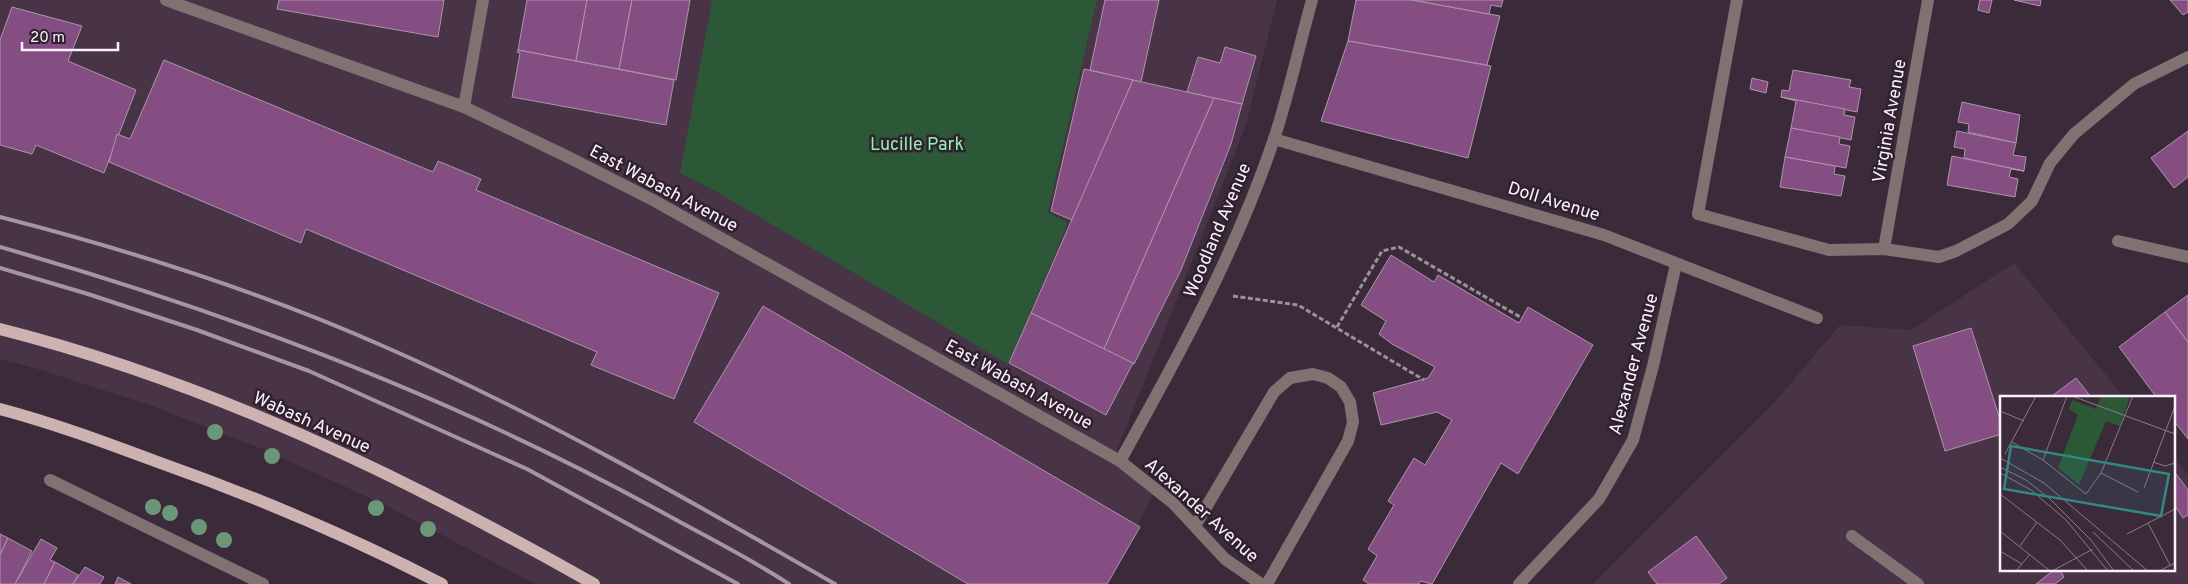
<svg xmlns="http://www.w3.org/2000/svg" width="2188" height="584" viewBox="0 0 2188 584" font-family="Overpass,sans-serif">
	<rect width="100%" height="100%" fill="#3b2a3a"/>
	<!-- built -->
	<g fill="#483347">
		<polygon points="0,0 712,0 681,173 717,192 1067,222 1048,212 1097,0 1277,0 1246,125 1112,463 1157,487 1109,584 535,584 383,504 260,448 155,407 38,369 0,359"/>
		<polygon points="2014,263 2125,398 2002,398 2002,570 2174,570 2174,458 2188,475 2188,584 1593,584 1774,403 1840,325 1911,330"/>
	</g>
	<!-- green -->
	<polygon fill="#2c5838" points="712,0 1097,0 1048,212 1068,223 1008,364 717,192 680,173"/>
	<!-- building -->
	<g fill="#844e82" stroke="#ab97a9">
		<polygon points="279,0 444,0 438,37 277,9"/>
		<polygon points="527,0 587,0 576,61 518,50"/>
		<polygon points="587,0 632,0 619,69 576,61"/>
		<polygon points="632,0 690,0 676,80 619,69"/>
		<polygon points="1105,0 1159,0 1141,82 1090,70"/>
		<polygon points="1356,0 1412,0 1500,16 1487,65 1348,41"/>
		<polygon points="1412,0 1503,0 1501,7 1491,5 1489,14"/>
		<polygon points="1980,0 1992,0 1989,13 1978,10"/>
		<polygon points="2014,0 2041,0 2040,6"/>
		<polygon points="2170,0 2188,0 2188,12 2183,15"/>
		<polygon points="12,7 82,26 68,61 136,90 104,173 36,145 32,154 0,145 0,40"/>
		<polygon points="1348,41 1491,66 1468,158 1321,121"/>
		<polygon points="1225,47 1256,56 1242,104 1187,92 1198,57 1220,63"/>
		<polygon points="518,50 674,80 666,125 512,97 520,53 517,52"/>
		<polygon points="164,60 433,172 438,161 481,179 476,190 719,293 674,399 591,365 597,352 306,229 301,243 109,162 117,134 130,139"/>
		<polygon points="1084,69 1133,80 1072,220 1051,211"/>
		<polygon points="1793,70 1851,80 1849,87 1861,89 1857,112 1781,97 1782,90 1789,91"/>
		<polygon points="1752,78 1768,82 1766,93 1750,89"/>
		<polygon points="1133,80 1214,98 1104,349 1031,313"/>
		<polygon points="1781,97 1845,109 1844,115 1855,117 1851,140 1791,128 1796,101"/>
		<polygon points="1214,98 1242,104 1231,144 1181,270 1134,364 1104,349"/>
		<polygon points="1962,102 2020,115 2016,143 1968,132 1969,124 1958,122"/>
		<polygon points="1791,128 1840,137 1839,144 1850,146 1846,168 1785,157"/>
		<polygon points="1957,131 2016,143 2013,155 2026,157 2024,171 1964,158 1965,149 1954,147"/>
		<polygon points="2188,131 2188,177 2174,188 2151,158"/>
		<polygon points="1952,156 2024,171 2011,169 2009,177 2018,179 2015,197 1947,185"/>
		<polygon points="1785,157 1835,166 1834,174 1845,176 1841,196 1780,187"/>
		<polygon points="1391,255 1434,282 1438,275 1519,323 1528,307 1593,345 1518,474 1501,463 1432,584 1420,581 1419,584 1369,584 1363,580 1377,556 1368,549 1394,505 1388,501 1414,458 1425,465 1452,420 1437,412 1381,425 1373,393 1428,378 1435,367 1392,344 1379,334 1386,321 1361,305"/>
		<polygon points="2188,295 2188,342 2165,312"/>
		<polygon points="763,306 1140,527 1107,584 968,584 694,422"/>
		<polygon points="2165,312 2188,342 2188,439 2174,421 2174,398 2157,398 2119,347"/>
		<polygon points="1031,313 1133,363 1106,415 1009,363"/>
		<polygon points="1971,328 2002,426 2002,434 1945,451 1913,346"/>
		<polygon points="2076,378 2091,397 2052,396"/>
		<polygon points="2174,471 2188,490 2188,515 2183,518 2176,507 2174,508"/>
		<polygon points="0,534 8,538 0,555"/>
		<polygon points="1696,536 1727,578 1719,584 1657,584 1648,572"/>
		<polygon points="8,538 32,551 15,584 0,584 0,555"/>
		<polygon points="41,539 57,548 50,560 55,562 44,584 15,584"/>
		<polygon points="55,562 78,575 73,584 44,584"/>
		<polygon points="85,567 104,577 100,584 73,584"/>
		<polygon points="2054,570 2060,570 2064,577 2055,584 2036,584"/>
		<polygon points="118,577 131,584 115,584"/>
	</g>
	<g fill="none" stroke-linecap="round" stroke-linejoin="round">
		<!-- path -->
		<g stroke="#9d909d" stroke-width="3" stroke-dasharray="5 2.5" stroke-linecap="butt">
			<polyline points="1233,296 1298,305 1424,380"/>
			<polyline points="1337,327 1382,251 1399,247 1522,318"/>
		</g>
		<!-- service -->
		<g stroke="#7f7271" stroke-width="12">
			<polyline points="1737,0 1698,214 1829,250 1884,249 1939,257 1956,251 2008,224 2032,201 2050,163 2074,134 2134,84 2188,57"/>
			<polyline points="2118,241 2188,257"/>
			<polyline points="1120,461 1173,503 1225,559 1261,584"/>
			<polyline points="50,480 263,584"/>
			<polyline points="1195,526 1274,392 1290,378 1313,374 1328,378 1341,387 1350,402 1353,422 1348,441 1267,584"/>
			<polyline points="1852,536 1918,584"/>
			<polyline points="1519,584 1599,499 1633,440 1653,366 1676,264"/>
		</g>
		<!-- minor -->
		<g stroke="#7f7271" stroke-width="12">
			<path d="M166 0 464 107 566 156 653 200 1120 461C1178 357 1236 252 1274 139 1289 94 1299 46 1312 0"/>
			<polyline points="464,107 483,0"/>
			<polyline points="1274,139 1604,235 1817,318"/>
			<polyline points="1884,249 1928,0"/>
		</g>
		<!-- primary -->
		<g stroke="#ccb3b1" stroke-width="12">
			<path d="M0 329C210 382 407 478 594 584"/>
			<path d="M0 409C53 423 104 442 155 461 254 496 349 536 442 584"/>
		</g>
		<!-- rail -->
		<g stroke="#a396a3" stroke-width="4">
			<path d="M0 217C129 250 261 292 383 346 539 414 687 499 835 584"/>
			<path d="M0 247C232 313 458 399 669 516 709 538 751 559 789 584"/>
			<polyline points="0,268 88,294 197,330 309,371 527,469 738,584"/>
		</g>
	</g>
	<!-- trees -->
	<g fill="#6b9778">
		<circle cx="215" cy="432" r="8"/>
		<circle cx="272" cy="456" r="8"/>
		<circle cx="153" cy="507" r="8"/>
		<circle cx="376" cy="508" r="8"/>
		<circle cx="170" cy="513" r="8"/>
		<circle cx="199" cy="527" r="8"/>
		<circle cx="428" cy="529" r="8"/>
		<circle cx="224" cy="540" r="8"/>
	</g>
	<g text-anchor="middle" stroke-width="5" stroke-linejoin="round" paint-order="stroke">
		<!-- street labels -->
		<g font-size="18" fill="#fbf1fb" stroke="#30212f">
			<text transform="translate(1889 121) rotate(-80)" y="6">Virginia Avenue</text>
			<text transform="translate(664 188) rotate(28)" y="6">East Wabash Avenue</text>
			<text transform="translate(1554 201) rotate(17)" y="6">Doll Avenue</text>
			<text transform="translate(1217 230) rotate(-67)" y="6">Woodland Avenue</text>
			<text transform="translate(1633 364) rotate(-75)" y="6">Alexander Avenue</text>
			<text transform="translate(1019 384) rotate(29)" y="6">East Wabash Avenue</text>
			<text transform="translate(312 422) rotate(24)" y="6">Wabash Avenue</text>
			<text transform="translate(1202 510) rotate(42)" y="6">Alexander Avenue</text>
		</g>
		<!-- park labels -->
		<g font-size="18" fill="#92f0ab" stroke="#30212f">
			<text x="917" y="150">Lucille Park</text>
		</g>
	</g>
	<!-- overview -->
	<g transform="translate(2000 396)">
		<rect width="175" height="175" fill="#3b2a3a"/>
		<path d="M101 0H130L120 30 106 25 79 89 58 72 78 19 69 13 72 4 96 13Z" fill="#2c5838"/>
		<path fill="none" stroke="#887a87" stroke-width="1" d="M72 0 175 38M0 15 24 25M12 46 43 64 86 98 101 77 133 0M5 58 36 0M0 62 44 87 148 175M43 64 67 0M153 66 165 70 175 67M0 71 26 84 50 103 90 143 114 175M0 77 31 94 66 124 108 175M101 77 138 96M144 92 175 10M0 98 60 144 88 175M148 127 170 169M0 135 50 175M93 136 134 175M127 138 175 113M20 150 37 126M0 155 22 168M16 175 30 158M52 175 93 153M159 175 175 167"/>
		<path fill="#328883" fill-opacity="0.15" stroke="#328883" stroke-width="2.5" d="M11 50 169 78 161 120 4 93Z"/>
		<rect width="175" height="175" fill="none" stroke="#fbf1fb" stroke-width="2.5"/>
	</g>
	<!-- scale -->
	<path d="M22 42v8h96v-8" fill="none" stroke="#fbf1fb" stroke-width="2.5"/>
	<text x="30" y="42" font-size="15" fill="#fbf1fb" stroke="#30212f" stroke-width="4" paint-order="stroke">20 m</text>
</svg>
